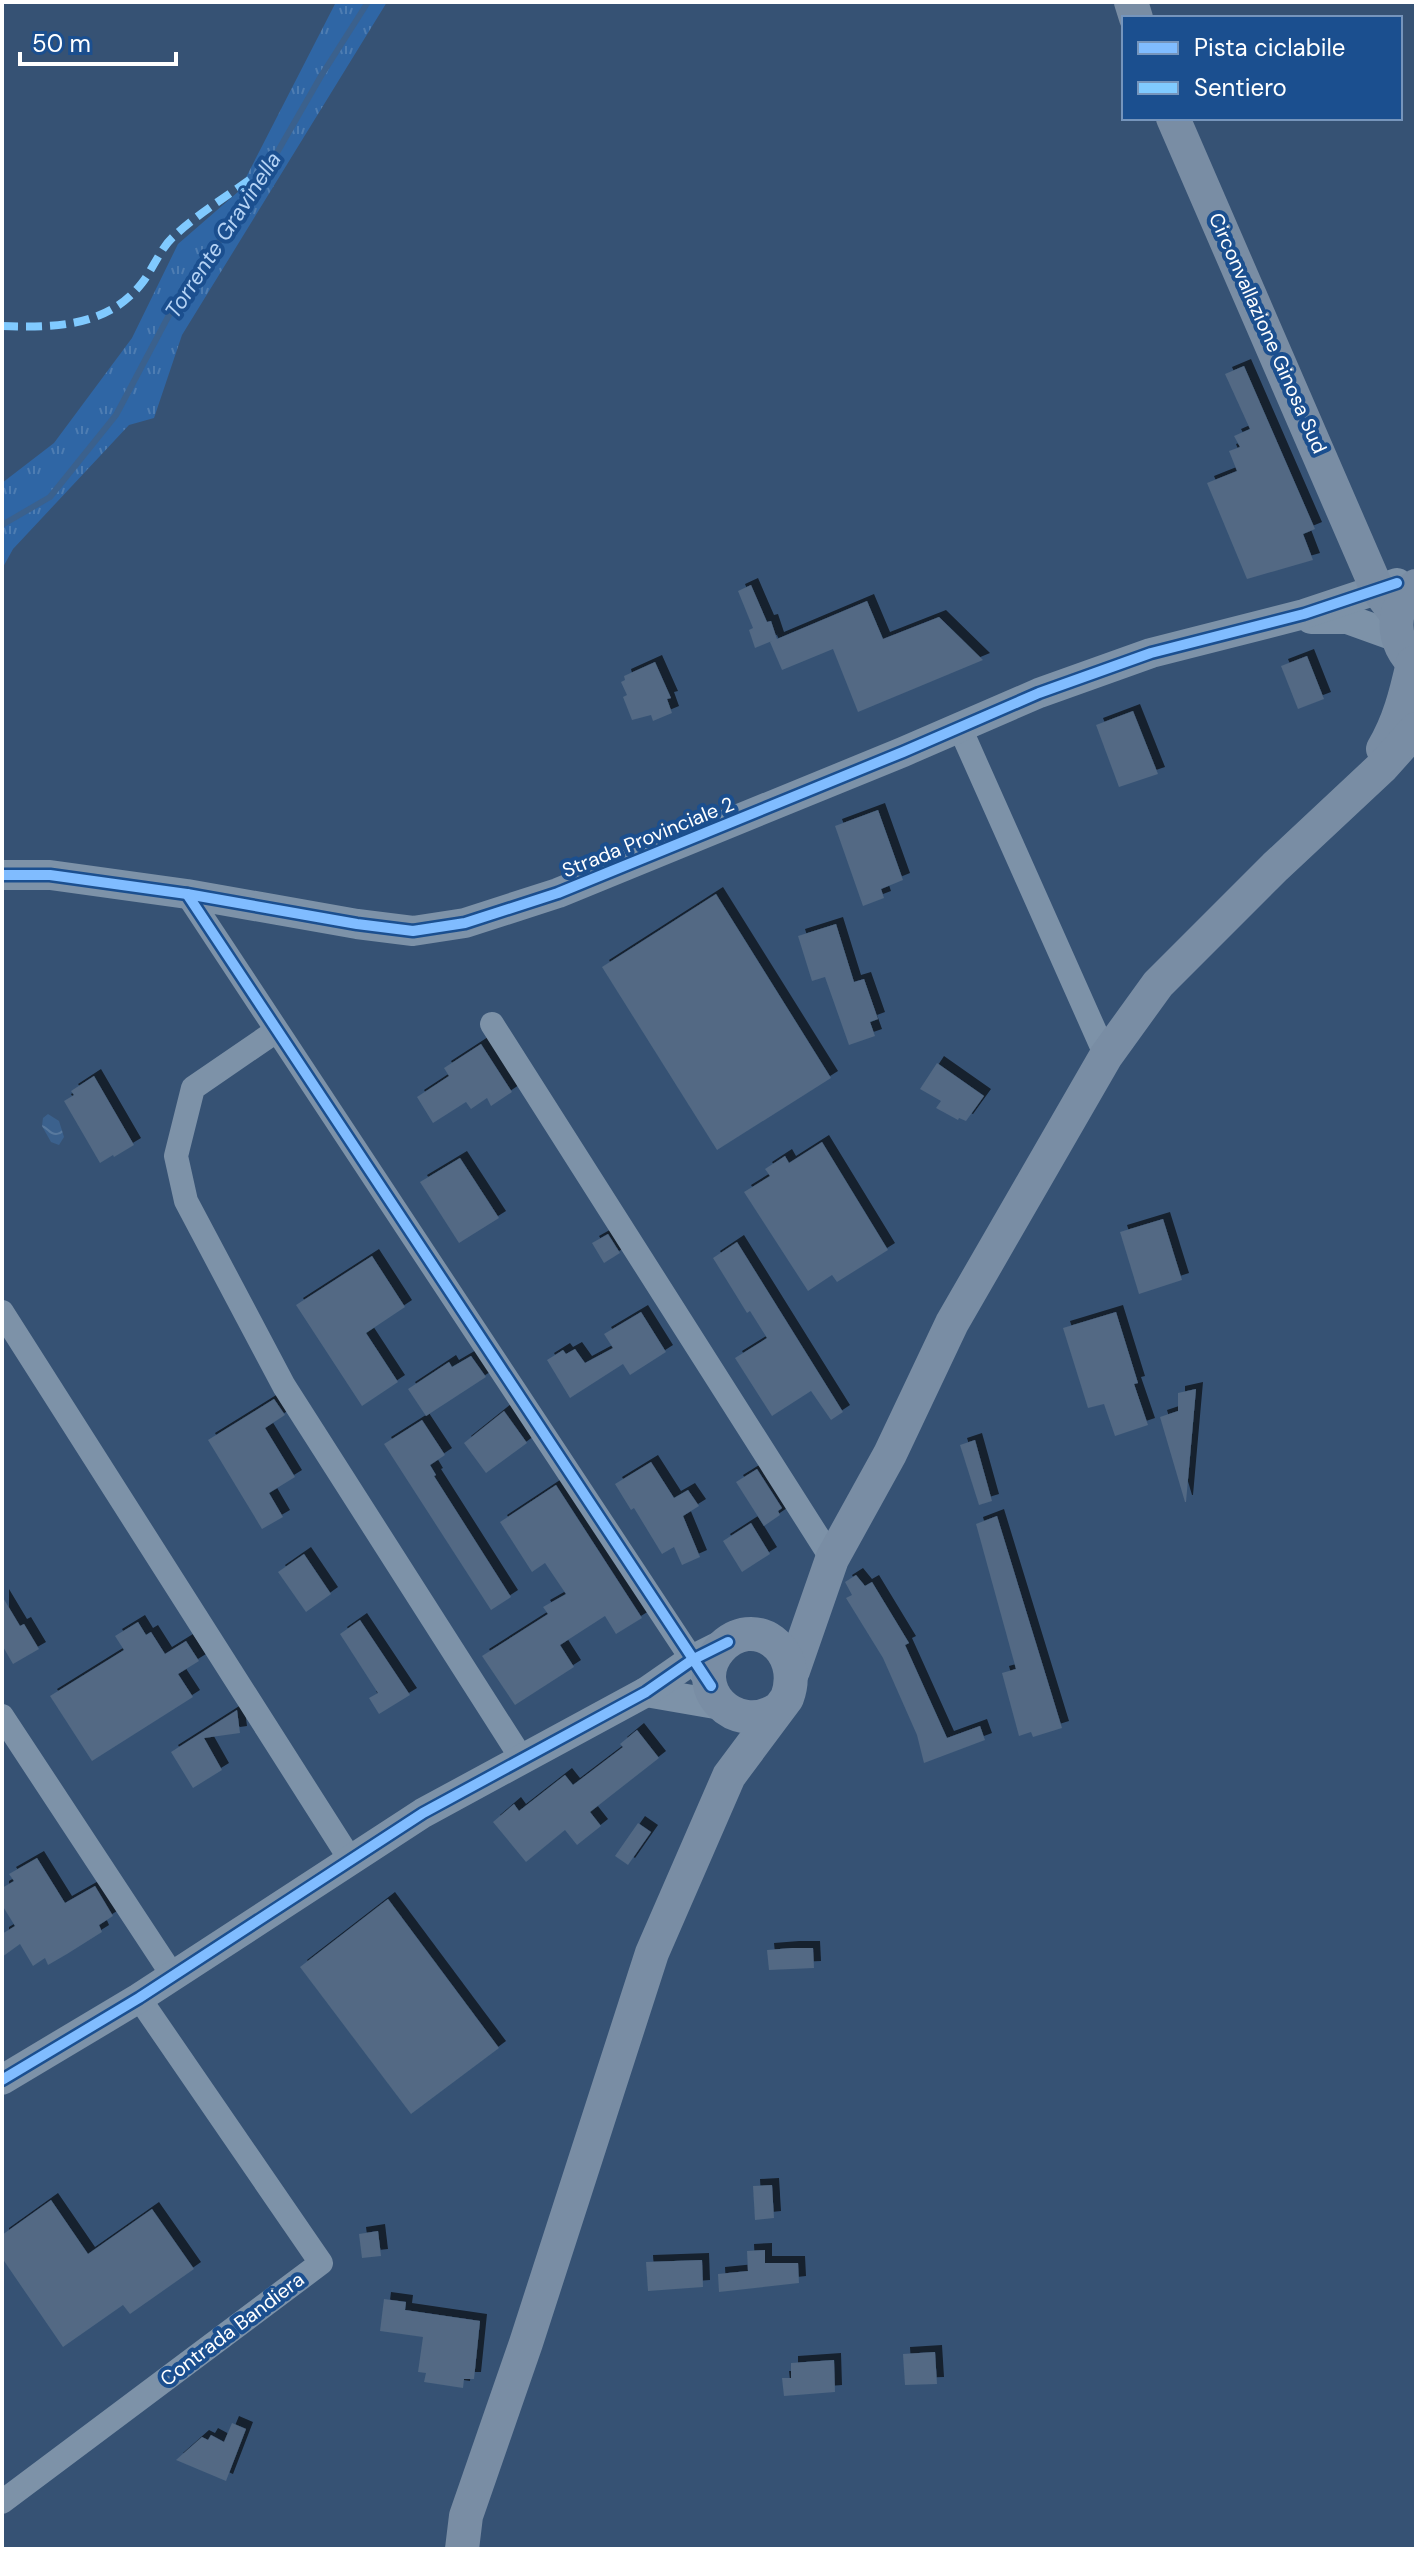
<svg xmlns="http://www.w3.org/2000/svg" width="1418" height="2551" font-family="'DM Sans',sans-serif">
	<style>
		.grass { fill: url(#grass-tufts) }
		.water { fill: url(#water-waves) }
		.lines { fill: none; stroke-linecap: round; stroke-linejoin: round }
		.stream { stroke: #3b618d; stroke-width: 6 }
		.building { fill: #526984; filter: url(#shadow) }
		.minor { stroke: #7d92a8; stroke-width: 24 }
		.tertiary { stroke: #7d92a8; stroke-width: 30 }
		.secondary { stroke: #798da4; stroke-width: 34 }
		.quiet { stroke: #80caff; stroke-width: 8; stroke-dasharray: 16 8; stroke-linecap: butt }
		.cycleway-casing { stroke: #1b4f8f; stroke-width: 15 }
		.cycleway { stroke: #80bcff; stroke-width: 10 }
		.labels { text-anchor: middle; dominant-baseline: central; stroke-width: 8; stroke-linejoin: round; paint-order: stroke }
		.street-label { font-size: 20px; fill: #fff; stroke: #1b4f8f }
		.water-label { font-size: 22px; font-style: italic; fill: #b5d3f5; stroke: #1b4f8f }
	</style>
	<defs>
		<pattern id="grass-tufts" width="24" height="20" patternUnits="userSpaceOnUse" patternTransform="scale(2)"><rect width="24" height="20" fill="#2f66a5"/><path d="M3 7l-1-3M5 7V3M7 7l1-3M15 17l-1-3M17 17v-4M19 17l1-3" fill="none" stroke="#4e7db2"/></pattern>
		<pattern id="water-waves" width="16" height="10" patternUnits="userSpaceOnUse" patternTransform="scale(2)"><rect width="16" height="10" fill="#3b618d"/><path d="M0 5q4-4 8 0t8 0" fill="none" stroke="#58799e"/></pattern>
		<filter id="shadow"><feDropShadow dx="7" dy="-7" stdDeviation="0" flood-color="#0009"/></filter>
	</defs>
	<rect width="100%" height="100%" fill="#365274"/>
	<path class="grass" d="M336,2H387L182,335L154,418L129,425L13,549L2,569V483L54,443L132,338L178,244L239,191Z"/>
	<path class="water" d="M48,1114L59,1121L64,1137L59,1145L51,1142L42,1126L43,1118Z"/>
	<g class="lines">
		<path class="stream" d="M2,525L50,497L116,415L185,285L247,205L321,76L368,2"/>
	</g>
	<g class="building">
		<path d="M1244,366L1315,529L1303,534L1313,560L1247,579L1207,483L1237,471L1229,451L1240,447L1234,436L1250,429L1225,374Z"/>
		<path d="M751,585L767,622L771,621L777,639L867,601L883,639L939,617L983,660L858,712L833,649L782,670L770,642L772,641L755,648L749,630L753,628L738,591Z"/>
		<path d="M1307,656L1324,699L1298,709L1281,666Z"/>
		<path d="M655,662L671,698L667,699L672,713L653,721L651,715L632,720L623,697L627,695L621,682L625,680L624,676Z"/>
		<path d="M1133,711L1158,774L1119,787L1096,725Z"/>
		<path d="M878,810L903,880L881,889L884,898L863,906L835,826Z"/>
		<path d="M716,894L831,1078L717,1150L602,967Z"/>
		<path d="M836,924L854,982L864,979L878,1019L870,1022L875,1036L849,1045L825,977L812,981L798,936Z"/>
		<path d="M481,1044L512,1092L491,1106L487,1098L471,1109L466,1102L433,1123L417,1097L449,1076L444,1068Z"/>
		<path d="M937,1063L984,1096L966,1121L959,1118L958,1120L936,1108L941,1101L920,1089Z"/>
		<path d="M94,1076L134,1145L114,1157L113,1155L100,1163L64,1101L74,1095L71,1091Z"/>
		<path d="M822,1142L888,1250L837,1282L832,1275L808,1291L744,1192L770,1176L765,1169L785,1156L789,1163Z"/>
		<path d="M460,1158L499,1218L459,1243L420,1182Z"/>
		<path d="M1163,1219L1182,1280L1139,1294L1120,1232Z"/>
		<path d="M608,1234L620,1253L604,1263L592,1243Z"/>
		<path d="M737,1242L843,1412L831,1420L811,1391L772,1416L735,1358L767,1338L750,1311L747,1313L713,1258Z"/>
		<path d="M372,1256L405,1307L366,1333L398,1382L362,1406L296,1305Z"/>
		<path d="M641,1312L666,1352L630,1375L623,1364L570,1398L547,1360L563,1350L566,1354L575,1349L585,1363L613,1348L604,1334Z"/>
		<path d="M1116,1312L1138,1383L1134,1384L1148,1425L1115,1436L1104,1404L1088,1408L1063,1328Z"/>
		<path d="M471,1356L486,1377L426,1416L408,1389L449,1362L452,1367Z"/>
		<path d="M1196,1389L1186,1502H1185L1160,1417L1178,1411V1393Z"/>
		<path d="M274,1399L285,1415L265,1428L295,1477L269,1493L283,1517L262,1529L208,1440Z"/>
		<path d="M504,1411L527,1443L486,1473L464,1443Z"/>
		<path d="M422,1420L445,1455L430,1465L436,1475L434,1476L511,1597L491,1610L384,1444Z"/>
		<path d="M975,1440L992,1501L979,1505L960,1445Z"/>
		<path d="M651,1462L674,1498L688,1490L699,1506L683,1516L700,1557L682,1565L674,1547L662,1554L634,1508L631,1510L615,1484Z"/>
		<path d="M757,1469L782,1508L778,1511L780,1515L764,1526L736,1482Z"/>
		<path d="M556,1485L642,1618L616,1634L605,1616L560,1645L574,1667L515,1705L482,1656L548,1614L543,1607L566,1594L545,1563L532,1572L500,1522Z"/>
		<path d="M997,1516L1062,1728L1033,1737L1031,1732L1019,1736L1002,1673L1016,1669L976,1524Z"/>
		<path d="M751,1523L770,1554L742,1572L723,1541Z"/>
		<path d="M304,1554L331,1594L306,1612L278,1572Z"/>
		<path d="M856,1575L865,1586L872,1582L909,1643L905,1645L947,1738L980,1726L985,1740L924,1763L917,1735L883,1658L846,1598L852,1595L845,1582Z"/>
		<path d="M2,1596L20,1626L24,1624L39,1649L13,1664L2,1645Z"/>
		<path d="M360,1620L410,1695L379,1714L369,1698L378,1693L340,1634Z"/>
		<path d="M138,1622L146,1635L151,1632L165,1654L186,1641L199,1661L178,1674L193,1697L92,1761L50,1696L124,1650L115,1636Z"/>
		<path d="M237,1710L240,1733L204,1738L222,1770L193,1788L171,1752Z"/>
		<path d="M637,1730L659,1758L590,1812L601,1826L577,1845L565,1830L526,1862L493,1822L514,1804L519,1811L565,1775L573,1785L623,1747L620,1744Z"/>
		<path d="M638,1823L651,1832L628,1865L615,1856Z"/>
		<path d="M37,1858L65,1903L95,1886L113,1916L99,1925L102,1932L67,1954L48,1965L45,1958L33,1966L20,1944L2,1957V1934L15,1926L2,1905V1888L14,1881L9,1874Z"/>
		<path d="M388,1899L499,2048L411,2114L300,1967Z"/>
		<path d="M792,1948H813L814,1968L769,1970L767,1950Z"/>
		<path d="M772,2185L774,2218L755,2220L753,2186Z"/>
		<path d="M51,2200L88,2254L152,2209L194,2269L130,2314L123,2305L63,2347L2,2258V2235Z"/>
		<path d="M378,2231L381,2256L362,2258L359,2234Z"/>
		<path d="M765,2250V2263H798L799,2283L719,2292L718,2274L748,2271L747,2251Z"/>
		<path d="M702,2260L703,2287L648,2291L646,2262Z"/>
		<path d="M384,2299L406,2302L405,2310L480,2321L474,2379H464L463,2388L424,2382L426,2373L418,2372L423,2337L380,2331Z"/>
		<path d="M935,2352L937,2384L905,2385L903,2354Z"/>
		<path d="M834,2360L835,2392L784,2396L782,2378H791V2363Z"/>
		<path d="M232,2423L246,2429L226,2481L176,2460L202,2437L208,2440L211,2435L224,2442Z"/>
	</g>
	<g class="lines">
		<g class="minor">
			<path d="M960,728L1106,1056"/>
			<path d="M187,894L701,1673"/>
			<path d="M492,1024L832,1559"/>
			<path d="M276,1031L193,1088L176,1156L186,1201L284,1386L522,1759"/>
			<path d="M2,1312L350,1859"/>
			<path d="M2,1716L173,1976"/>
			<path d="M2,2502L321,2263L139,1998"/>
		</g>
		<g class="tertiary">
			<path d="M1311,619H1347L1397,637"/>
			<path d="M2,875H50L187,894L357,924L413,931L465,923L558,893L903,752L1039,693L1151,653L1304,614L1397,583"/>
			<path d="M646,1692L721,1705"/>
			<path d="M2,2080L139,1998L423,1813L646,1692L692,1660L728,1642"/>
		</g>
		<g class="secondary">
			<path d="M1131,2L1136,18"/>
			<path d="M1173,118L1377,589L1397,615"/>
			<path d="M1416,586C1389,607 1391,644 1416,665"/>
			<path d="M1383,749C1399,722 1406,694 1413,663"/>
			<path d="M793,1671L832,1559L890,1454L952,1323L1106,1056L1158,984L1275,867L1383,766L1416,729"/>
			<path d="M462,2549L466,2516L526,2343L652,1953L729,1776L787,1698C805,1649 753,1612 720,1649C687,1687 735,1737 778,1709"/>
		</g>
		<path class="quiet" d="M2,326C54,328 108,327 142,283C153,269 160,249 173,237C196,215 226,197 252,178"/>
		<defs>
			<g id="cycleway">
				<path d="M2,875H50L187,894L357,924L413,931L465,923L558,893L903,752L1039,693L1151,653L1304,614L1397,583"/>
				<path d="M187,894L711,1686"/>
				<path d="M2,2080L139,1998L423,1813L646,1692L692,1660L728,1642"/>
			</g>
		</defs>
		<use href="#cycleway" class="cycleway-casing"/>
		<use href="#cycleway" class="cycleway"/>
	</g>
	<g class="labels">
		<g class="street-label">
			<text transform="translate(1268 333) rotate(66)">Circonvallazione Ginosa Sud</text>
			<text transform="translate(648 837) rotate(-22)">Strada Provinciale 2</text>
			<text transform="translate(232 2329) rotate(-37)">Contrada Bandiera</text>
		</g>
		<g class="water-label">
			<text transform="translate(223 235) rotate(-57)">Torrente Gravinella</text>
		</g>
	</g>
	<rect width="1418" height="2551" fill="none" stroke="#ffffff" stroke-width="8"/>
	<rect x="1122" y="16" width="280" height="104" fill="#1b4f8f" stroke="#7695bc" stroke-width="2"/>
	<rect x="1138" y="42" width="40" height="12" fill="#80bcff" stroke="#7695bc" stroke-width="2"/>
	<text x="1194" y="56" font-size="24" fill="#ffffff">Pista ciclabile</text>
	<rect x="1138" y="82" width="40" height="12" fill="#80caff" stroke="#7695bc" stroke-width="2"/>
	<text x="1194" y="96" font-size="24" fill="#ffffff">Sentiero</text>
	<path d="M20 52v12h156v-12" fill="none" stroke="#ffffff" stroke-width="4"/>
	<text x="32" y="52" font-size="24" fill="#ffffff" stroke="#1b4f8f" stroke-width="6" paint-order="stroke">50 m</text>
</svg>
